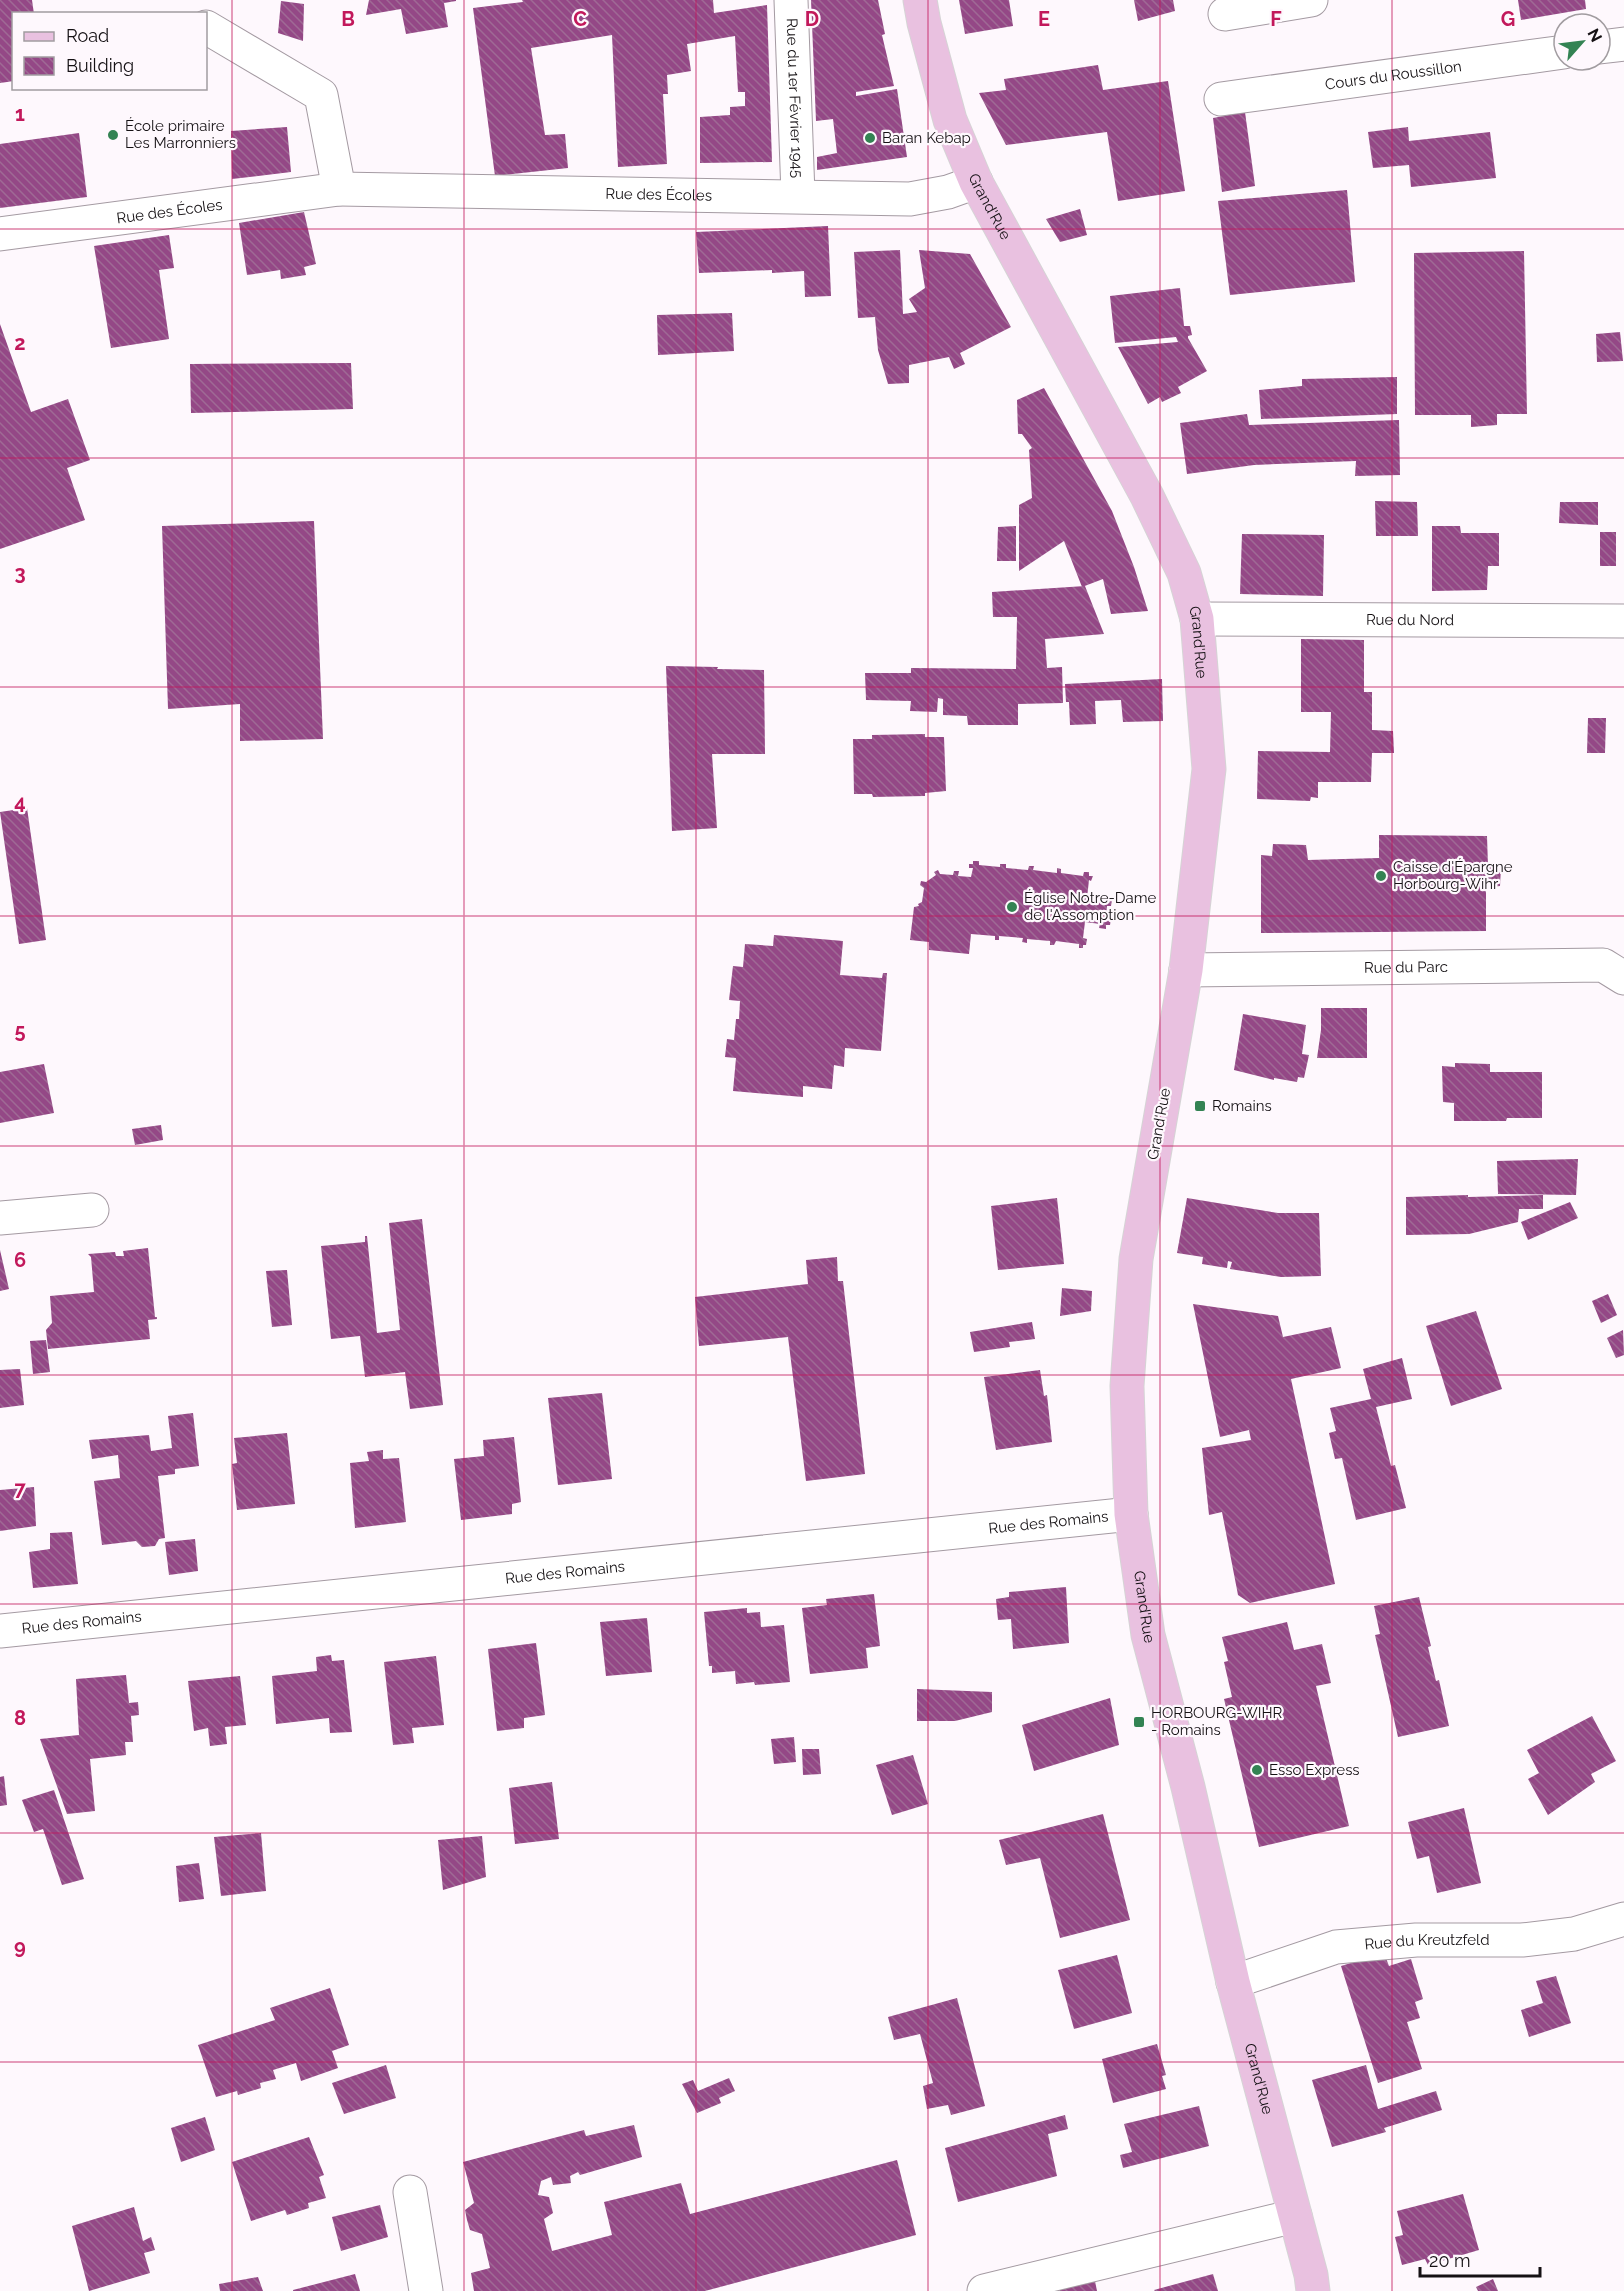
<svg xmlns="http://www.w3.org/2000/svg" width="1624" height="2291" font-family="Raleway,sans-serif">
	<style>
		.building { fill: url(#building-back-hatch) }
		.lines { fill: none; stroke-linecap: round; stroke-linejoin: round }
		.minor-casing { stroke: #a49aa2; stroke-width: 35 }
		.major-casing { stroke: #d5d4d5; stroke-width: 35 }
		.minor { stroke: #fff; stroke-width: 33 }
		.major { stroke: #e9c1e0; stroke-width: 33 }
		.grid { fill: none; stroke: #c2185b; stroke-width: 1.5; stroke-opacity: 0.55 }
		.poi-dot { fill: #338353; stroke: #fef8fd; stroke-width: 2 }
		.labels { text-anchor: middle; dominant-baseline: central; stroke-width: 4.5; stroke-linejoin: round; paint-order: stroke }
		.street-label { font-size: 15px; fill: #151114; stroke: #fef8fd }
		.poi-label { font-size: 15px; fill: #151114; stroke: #fef8fd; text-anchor: start }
		.grid-label { font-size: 20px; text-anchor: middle; font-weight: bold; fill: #c2185b; stroke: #fef8fd; stroke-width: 4.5; stroke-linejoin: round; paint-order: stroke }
	</style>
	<defs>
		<pattern id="building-back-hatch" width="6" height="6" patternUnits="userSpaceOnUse" patternTransform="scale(1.5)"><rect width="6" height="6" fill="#944886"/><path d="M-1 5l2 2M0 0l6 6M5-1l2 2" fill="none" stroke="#9f6a95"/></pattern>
	</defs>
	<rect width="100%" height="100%" fill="#fef8fd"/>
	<g class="building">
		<path d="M0,0H32L34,14H14V81L0,83Z"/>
		<path d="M369,0H456V1L444,3L448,27L406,34L401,9L366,15Z"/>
		<path d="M522,0H713L714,13L767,5L772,162L700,163V117L730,115V107L745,106V92H738L735,36L687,44L691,71L667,75L668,94H663L667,164L618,167L612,35L531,48L545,135L565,134L568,168L495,176L473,8L523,2Z"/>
		<path d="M811,0H878L885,34L882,35L894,86L856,92V96L897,89L907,157L817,170V157L837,153L833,119L816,121Z"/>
		<path d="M959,0H1009L1013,26L965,34Z"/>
		<path d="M1134,0H1173L1175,11L1138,21Z"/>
		<path d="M1518,0H1585L1586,9L1521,20Z"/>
		<path d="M281,1L304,4L303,41L278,33Z"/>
		<path d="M1098,65L1103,90L1168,81L1185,191L1118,201L1107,132L1006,145L979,93L1006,90L1004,79Z"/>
		<path d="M1245,112L1255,186L1222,192L1213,118Z"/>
		<path d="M287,127L291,172L232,179L231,131Z"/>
		<path d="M1408,127L1409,141L1490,132L1496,178L1411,187L1409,165L1373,168L1368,132Z"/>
		<path d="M79,133L87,197L0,208V144Z"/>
		<path d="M1347,190L1355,282L1230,295L1218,201Z"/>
		<path d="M1080,209L1087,235L1060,242L1046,219Z"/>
		<path d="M304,212L316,264L304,267L306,275L281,279L280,270L247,275L239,223Z"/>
		<path d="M828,226L831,296L805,297L804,271L772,273V270L699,273L696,232Z"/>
		<path d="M169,235L174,268L159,270L169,339L111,348L94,246Z"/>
		<path d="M900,250L903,314L917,312L909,299L925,288L919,250L970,254L1011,327L960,353L965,364L954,369L949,357L909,365V383L888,384L878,350L875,317L858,318L854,252Z"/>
		<path d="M1524,251L1527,414H1497V425L1471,427V415H1415L1414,253Z"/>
		<path d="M1180,288L1184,326H1190L1192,335L1188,336V338L1207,371L1178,387L1181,393L1162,402L1160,397L1148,404L1118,347L1178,342L1176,337L1115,343L1110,296Z"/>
		<path d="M732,313L734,351L658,355L657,315Z"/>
		<path d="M0,324L31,412L68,399L90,460L67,468L85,520L0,549Z"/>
		<path d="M1620,332L1623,361L1597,362L1596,334Z"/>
		<path d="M351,363L353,409L191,413L190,364Z"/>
		<path d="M1397,377V414L1261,419L1259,390L1302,386V379Z"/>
		<path d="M1044,388L1112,511L1134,567L1148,611L1111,614L1103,579L1082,587L1064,541L1019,571V505L1032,498L1029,450L1032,448L1022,434H1018L1017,400Z"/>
		<path d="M1247,414L1249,425L1399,420L1400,475L1355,476L1356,461L1254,465L1187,474L1180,423Z"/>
		<path d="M1375,501L1417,502L1418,536H1376Z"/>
		<path d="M1560,502H1598V525L1559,523Z"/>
		<path d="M314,521L323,739L240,741V704L168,709L162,526Z"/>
		<path d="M1016,526V561H997L998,527Z"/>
		<path d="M1432,526H1460L1461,533H1499V566H1488L1487,590L1432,591Z"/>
		<rect x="1600" y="532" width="16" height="34"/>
		<path d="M1242,534L1324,535L1323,596L1240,594Z"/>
		<path d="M1085,586L1104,634L1045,639L1047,668L1062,667L1063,703L1018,704V725H968L967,716L943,715V699L938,698L937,712L910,711L911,701L866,700L865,673H911V668L1016,669L1017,617H993L992,592Z"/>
		<path d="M1301,639L1364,640V692H1372V730L1393,731L1394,753H1372L1371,782H1318V798L1311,797L1310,801L1257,799L1258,751L1330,752L1331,712H1301Z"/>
		<path d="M666,666L718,667L717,669L764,670L765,754H712L717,828L672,831Z"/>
		<path d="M1162,679L1163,721L1123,722L1121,700L1095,701L1096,724L1070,725L1069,702H1066L1065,684Z"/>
		<path d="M1588,718H1606L1605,753H1587Z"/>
		<path d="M925,734V737H944L946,791L925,793V796L873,797L872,794H854L853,739H872V735Z"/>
		<path d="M27,808L46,940L19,944L0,812Z"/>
		<path d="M1379,835L1487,836L1488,866L1501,867L1500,886L1486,888V931L1261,933V855L1272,856L1273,844L1306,845L1308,860L1379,858Z"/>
		<path d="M973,861H979V865L1000,867V864H1006V868L1028,870L1029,866H1034L1033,870L1057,873V868L1061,869V873L1083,876L1084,872H1089V876H1093L1091,881L1089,880L1087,898L1102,900V895H1107V900H1112L1111,906H1107L1106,919H1111L1110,925H1106V929L1099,928L1100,924L1085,922L1083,938L1087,939L1086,945H1083V948H1079V944L1056,941L1054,945H1050V941L1027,939V943L1022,942L1023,938L999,936V940H995V936L971,934L969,954L929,950V942L910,940L914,907L919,906L918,904L922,902L924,888L920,885L921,881L926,882L936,875L934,872L938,870L940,874L953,875L954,871H959L958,876L971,877L973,868H969V864H973Z"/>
		<path d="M774,935L843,941L840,975L882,978L883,973H887L881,1051L845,1048L844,1067L834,1065L832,1089L803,1086V1097L733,1091L736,1058L725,1057L727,1039L734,1040L736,1019H739L740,1001L729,1000L733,966L743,967L745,944L773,946Z"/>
		<path d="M1321,1008H1367V1058H1317L1321,1030Z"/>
		<path d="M1243,1014L1306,1025L1302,1054L1309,1055L1304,1078L1298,1077L1297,1082L1274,1078V1080L1234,1070Z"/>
		<path d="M1455,1063L1490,1064V1072H1542V1118H1507L1506,1121H1454V1103L1443,1102L1442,1066L1455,1067Z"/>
		<path d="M44,1064L54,1113L0,1123V1072Z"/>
		<path d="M161,1125L163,1140L135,1145L132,1129Z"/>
		<path d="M1578,1159L1576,1195L1498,1194L1497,1161Z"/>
		<path d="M1468,1195V1197L1543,1195V1209H1519L1518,1222L1469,1234L1406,1235V1197Z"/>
		<path d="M1057,1198L1064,1264L998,1270L991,1206Z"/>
		<path d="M1187,1198L1278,1213H1319L1321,1276L1281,1277L1230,1269L1232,1262L1228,1261L1227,1268L1202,1264L1203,1257L1177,1253Z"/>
		<path d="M1570,1202L1578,1218L1528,1240L1521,1222Z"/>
		<path d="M422,1219L443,1405L410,1409L405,1372L365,1377L360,1336L331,1339L321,1246L365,1242V1236H367L377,1333L400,1330L389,1223Z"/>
		<path d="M148,1248L155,1317H157V1319L148,1320L150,1339L48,1349L46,1330L52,1323L50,1296L94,1292L91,1257L88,1254L115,1252L116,1256H124L123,1251Z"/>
		<path d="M0,1250L9,1289L0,1291Z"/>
		<path d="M837,1257L838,1281H843L865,1474L806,1481L788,1337L699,1346L695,1297L808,1284L806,1260Z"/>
		<path d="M287,1270L292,1325L272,1327L266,1271Z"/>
		<path d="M1062,1288L1092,1291L1091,1311L1060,1316Z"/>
		<path d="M1608,1294L1617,1315L1601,1323L1592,1301Z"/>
		<path d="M1193,1304L1278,1316L1283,1337L1331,1327L1341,1368L1291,1379L1335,1584L1250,1603L1238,1595L1222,1512L1209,1515L1202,1448L1251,1440L1249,1430L1220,1437Z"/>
		<path d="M1476,1311L1502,1389L1451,1406L1426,1326Z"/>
		<path d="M1032,1322L1035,1339L1009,1342L1010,1347L974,1352L970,1332Z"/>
		<path d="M1623,1330L1624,1355L1616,1358L1607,1338Z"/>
		<path d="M46,1340L50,1372L33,1374L30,1341Z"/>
		<path d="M1402,1358L1412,1399L1376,1407L1391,1466L1395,1465L1406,1508L1356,1520L1342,1458L1335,1459L1329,1433L1336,1431L1330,1408L1371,1399L1363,1369Z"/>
		<path d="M20,1369L24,1405L0,1408V1370Z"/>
		<path d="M1040,1370L1044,1396L1047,1395L1052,1442L996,1450L984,1377Z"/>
		<path d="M602,1393L612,1479L558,1485L548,1398Z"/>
		<path d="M193,1413L199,1466L175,1469V1474L158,1476L165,1538L159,1539L155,1546L142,1547L136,1541L102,1545L94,1481L120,1478L118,1455L92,1459L89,1440L149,1435L151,1451L172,1448L168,1416Z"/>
		<path d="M287,1433L295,1504L237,1510L232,1464L237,1463L234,1438Z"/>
		<path d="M514,1437L521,1502L512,1504V1514L461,1520L454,1459L484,1456L483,1440Z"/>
		<path d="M383,1450V1459L399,1458L406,1522L355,1528L350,1463L369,1461L367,1452Z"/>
		<path d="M34,1487L36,1526L0,1531V1490Z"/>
		<path d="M72,1532L78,1584L33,1588L29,1552L50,1549V1533Z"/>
		<path d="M195,1539L198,1571L169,1575L165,1542Z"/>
		<path d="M1066,1587L1069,1643L1013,1649L1011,1619L998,1620L996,1599L1009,1597V1592Z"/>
		<path d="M874,1594L880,1646L866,1648L868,1668L810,1674L802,1608L827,1605L826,1599Z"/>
		<path d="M1419,1597L1431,1646L1428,1647L1436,1681L1439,1680L1449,1726L1398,1737L1375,1635L1380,1634L1374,1606Z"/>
		<path d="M747,1608V1613L760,1612L761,1627L784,1625L790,1682L755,1685L754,1682L736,1684L735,1671L712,1673V1666H709L704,1612Z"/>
		<path d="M647,1618L652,1672L606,1676L600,1622Z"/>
		<path d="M1287,1622L1294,1650L1322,1644L1331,1683L1316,1686L1349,1826L1259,1847L1224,1699L1232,1697L1224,1662L1228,1661L1222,1637Z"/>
		<path d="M536,1643L545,1715L524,1718V1728L497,1731L488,1649Z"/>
		<path d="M331,1655L332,1661L344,1660L352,1732L330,1733L329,1718L276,1724L272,1676L317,1671L316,1657Z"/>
		<path d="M436,1656L444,1725L412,1728L414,1743L393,1745L384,1662Z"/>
		<path d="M126,1675L129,1703L138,1702L139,1715L131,1716L133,1742H125L126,1755L90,1759L95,1811L67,1814L40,1739L79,1735L76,1679Z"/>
		<path d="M240,1676L246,1725L225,1727L227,1744L210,1746L208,1728L194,1731L188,1681Z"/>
		<path d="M917,1689L992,1692V1712L955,1721H917Z"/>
		<path d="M1110,1698L1119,1745L1034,1771L1022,1725Z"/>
		<path d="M1592,1716L1616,1761L1591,1774L1595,1782L1548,1815L1528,1779L1539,1773L1527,1750Z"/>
		<path d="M794,1737L796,1762L774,1764L771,1739Z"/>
		<path d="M802,1749H819L821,1774L803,1775Z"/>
		<path d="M913,1755L928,1804L892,1815L876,1765Z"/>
		<path d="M4,1776L7,1805L0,1806V1777Z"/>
		<path d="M552,1782L559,1839L515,1844L509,1788Z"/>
		<path d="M54,1790L84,1879L62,1885L43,1829L34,1832L22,1800Z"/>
		<path d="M1464,1808L1481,1883L1437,1893L1429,1856L1417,1859L1408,1822Z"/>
		<path d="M1103,1814L1130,1920L1060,1938L1040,1858L1006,1865L999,1840Z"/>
		<path d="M261,1833L266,1891L221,1896L214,1837Z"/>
		<path d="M482,1836L486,1877L443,1890L438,1840Z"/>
		<path d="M199,1863L204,1899L179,1902L176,1866Z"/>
		<path d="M1384,1953L1389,1966L1411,1959L1423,1999L1415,2002L1420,2018L1407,2022L1422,2069L1378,2083L1341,1966Z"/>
		<path d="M1117,1955L1132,2013L1074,2029L1058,1970Z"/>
		<path d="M1556,1976L1571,2023L1529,2037L1521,2010L1543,2003L1536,1981Z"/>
		<path d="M330,1988L349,2045L332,2051L338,2068L301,2081L296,2063L273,2070L276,2079L260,2083L261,2088L238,2095L237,2091L216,2097L198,2045L275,2020L270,2008Z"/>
		<path d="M957,1998L985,2106L951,2115L948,2105L927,2109L923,2086L933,2083L920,2034L894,2040L888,2017Z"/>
		<path d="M1157,2044L1166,2075L1162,2076L1166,2089L1113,2103L1102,2059Z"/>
		<path d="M386,2065L396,2098L344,2114L332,2083Z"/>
		<path d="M1366,2065L1378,2109L1436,2091L1442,2110L1384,2128L1386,2132L1332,2147L1312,2080Z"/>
		<path d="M729,2078L735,2091L719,2098L721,2103L697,2113L682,2084L693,2080L698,2091Z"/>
		<path d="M1199,2106L1209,2146L1123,2168L1120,2155L1132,2152L1124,2124Z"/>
		<path d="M1065,2115L1068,2129L1048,2134L1057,2176L958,2202L945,2148Z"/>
		<path d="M205,2117L215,2150L181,2162L171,2128Z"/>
		<path d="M634,2125L642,2157L580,2175L578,2172L570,2176L571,2183L553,2185L551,2177L541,2181L538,2195L549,2197L553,2213L544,2219L552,2251L612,2235L604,2202L681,2183L690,2214L897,2160L916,2235L705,2291H474L471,2273L490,2268L482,2234L470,2230L467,2220L465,2210L474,2203L463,2162L584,2130L586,2136Z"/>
		<path d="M309,2137L324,2175L319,2177L326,2198L308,2203L309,2208L287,2215L285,2210L251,2221L232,2162Z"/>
		<path d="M1463,2194L1479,2250L1428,2265L1425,2259L1402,2265L1395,2237L1403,2235L1397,2211Z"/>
		<path d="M380,2205L388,2237L341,2251L332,2217Z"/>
		<path d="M134,2207L143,2241L151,2237L155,2250L144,2253L150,2273L89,2291L72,2226Z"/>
		<path d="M355,2274L360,2291H293V2290Z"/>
		<path d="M1213,2274L1218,2291H1155L1154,2290Z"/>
		<path d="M258,2277L263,2291H220L219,2284Z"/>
		<path d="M1493,2279L1498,2291H1478L1476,2287Z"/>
		<path d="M1095,2281L1097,2291H1060L1059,2290Z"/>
	</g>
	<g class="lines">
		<defs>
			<g id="minor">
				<path id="s1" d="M791,0L798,195"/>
				<path d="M1225,14L1311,0"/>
				<path id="s2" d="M206,27L321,95L339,189L910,199L948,192L976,182"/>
				<path d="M1600,47L1624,44"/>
				<path id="s3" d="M1221,99L1564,52"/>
				<path id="s4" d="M0,234L339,189"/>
				<path id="s5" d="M1197,619L1624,621"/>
				<path id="s6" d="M1186,970L1603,965L1624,978"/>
				<path d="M0,1218L92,1210"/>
				<path id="s7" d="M0,1631L1131,1514"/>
				<path id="s8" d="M1233,1982L1336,1947L1416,1940H1522L1574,1934L1624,1919"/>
				<path d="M410,2192L426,2291"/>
				<path d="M984,2291L1295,2216"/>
			</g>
			<g id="major">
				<path id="s9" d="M920,0L924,23L950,120L976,182L1147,496L1184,573L1197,619L1209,769L1186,970L1136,1259L1127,1386L1131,1514L1148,1635L1188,1787L1233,1982L1311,2275L1313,2291"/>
			</g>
		</defs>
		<use href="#minor" class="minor-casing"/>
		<use href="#major" class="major-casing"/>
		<use href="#minor" class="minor"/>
		<use href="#major" class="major"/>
	</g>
	<path class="grid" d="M232,0V2291M464,0V2291M696,0V2291M928,0V2291M1160,0V2291M1392,0V2291M0,229H1624M0,458H1624M0,687H1624M0,916H1624M0,1146H1624M0,1375H1624M0,1604H1624M0,1833H1624M0,2062H1624"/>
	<g class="poi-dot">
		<circle cx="113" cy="135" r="6"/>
		<circle cx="870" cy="138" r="6"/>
		<circle cx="1381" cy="876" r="6"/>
		<circle cx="1012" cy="907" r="6"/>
		<rect x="1194" y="1100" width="12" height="12" rx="3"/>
		<rect x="1133" y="1716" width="12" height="12" rx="3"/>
		<circle cx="1257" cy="1770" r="6"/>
	</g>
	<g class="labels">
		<g class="street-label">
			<text stroke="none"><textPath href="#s3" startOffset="174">Cours du Roussillon</textPath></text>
			<text stroke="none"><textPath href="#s1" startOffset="98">Rue du 1er Février 1945</textPath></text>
			<text stroke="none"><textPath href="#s2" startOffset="549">Rue des Écoles</textPath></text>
			<text stroke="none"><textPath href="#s9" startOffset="219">Grand'Rue</textPath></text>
			<text stroke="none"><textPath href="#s4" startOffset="171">Rue des Écoles</textPath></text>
			<text stroke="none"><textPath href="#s5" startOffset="213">Rue du Nord</textPath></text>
			<text stroke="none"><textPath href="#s9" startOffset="705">Grand'Rue</textPath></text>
			<text stroke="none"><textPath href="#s6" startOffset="220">Rue du Parc</textPath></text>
			<text transform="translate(1159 1124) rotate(-80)">Grand'Rue</text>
			<text stroke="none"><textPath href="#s7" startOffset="1054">Rue des Romains</textPath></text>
			<text stroke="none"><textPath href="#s7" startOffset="568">Rue des Romains</textPath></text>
			<text stroke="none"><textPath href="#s9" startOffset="1677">Grand'Rue</textPath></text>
			<text stroke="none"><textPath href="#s7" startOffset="82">Rue des Romains</textPath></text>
			<text stroke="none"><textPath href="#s8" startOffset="200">Rue du Kreutzfeld</textPath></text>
			<text stroke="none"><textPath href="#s9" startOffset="2163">Grand'Rue</textPath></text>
		</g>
		<g class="poi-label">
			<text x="125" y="126">École primaire<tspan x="125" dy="17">Les Marronniers</tspan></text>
			<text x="882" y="138">Baran Kebap</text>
			<text x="1393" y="867">Caisse d'Épargne<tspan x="1393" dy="17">Horbourg-Wihr</tspan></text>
			<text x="1024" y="898">Église Notre-Dame<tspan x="1024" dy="17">de l'Assomption</tspan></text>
			<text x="1212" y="1106">Romains</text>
			<text x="1151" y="1713">HORBOURG-WIHR<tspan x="1151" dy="17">- Romains</tspan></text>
			<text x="1269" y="1770">Esso Express</text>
		</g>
	</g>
	<g class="grid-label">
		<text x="348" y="26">B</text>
		<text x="580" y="26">C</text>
		<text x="812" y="26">D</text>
		<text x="1044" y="26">E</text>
		<text x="1276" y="26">F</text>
		<text x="1508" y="26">G</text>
		<text x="20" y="121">1</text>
		<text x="20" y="350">2</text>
		<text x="20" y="580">3</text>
		<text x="20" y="809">4</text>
		<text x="20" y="1038">5</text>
		<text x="20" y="1267">6</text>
		<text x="20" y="1496">7</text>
		<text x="20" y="1725">8</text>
		<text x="20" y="1954">9</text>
	</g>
	<rect x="12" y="12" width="195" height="78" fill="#fef8fd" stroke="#a19ca0" stroke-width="1.5"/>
	<rect x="24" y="32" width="30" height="9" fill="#e9c1e0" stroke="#a19ca0" stroke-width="1.5"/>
	<text x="66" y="42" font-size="18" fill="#151114">Road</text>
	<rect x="24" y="57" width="30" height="18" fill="url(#building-back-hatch)" stroke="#a19ca0" stroke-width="1.5"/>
	<text x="66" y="72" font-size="18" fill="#151114">Building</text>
	<g transform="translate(1582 42) rotate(62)"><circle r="28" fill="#fef8fd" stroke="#a19ca0" stroke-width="1.5"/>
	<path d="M0-4.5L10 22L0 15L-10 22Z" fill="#338353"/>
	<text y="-9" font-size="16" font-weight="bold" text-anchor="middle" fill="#151114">N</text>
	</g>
	<path d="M1420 2267v9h120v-9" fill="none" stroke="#151114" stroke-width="3"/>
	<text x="1429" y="2267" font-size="18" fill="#151114" stroke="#fef8fd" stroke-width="4.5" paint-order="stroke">20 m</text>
</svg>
